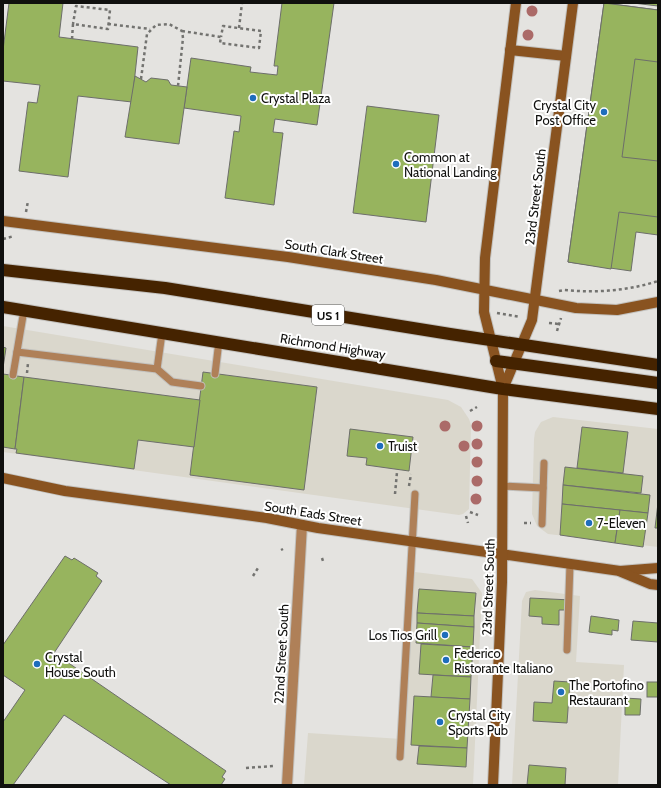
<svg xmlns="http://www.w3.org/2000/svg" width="661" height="788" font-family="Cabin,sans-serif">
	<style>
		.built { fill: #dad7cc }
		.building { fill: #97b45e; stroke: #6d6e6b }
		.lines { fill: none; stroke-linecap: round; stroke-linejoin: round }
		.lane-casing { stroke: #c2c1be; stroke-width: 9 }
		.street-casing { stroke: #c2c1be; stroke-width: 12 }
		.secondary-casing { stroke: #c2c1be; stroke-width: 12 }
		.highway-casing { stroke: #c2c1be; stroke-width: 14 }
		.path { stroke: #737370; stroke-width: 2.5; stroke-dasharray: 3 3; stroke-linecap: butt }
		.lane { stroke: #af8058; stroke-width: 7 }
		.street { stroke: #af8058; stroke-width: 10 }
		.secondary { stroke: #895320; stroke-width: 10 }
		.highway { stroke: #452300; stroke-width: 12 }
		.tree { fill: #ab6a68 }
		.poi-dot { fill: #1e6dbc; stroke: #fff; stroke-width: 1.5 }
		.labels { text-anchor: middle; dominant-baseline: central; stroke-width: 4; stroke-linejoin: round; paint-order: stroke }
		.shield { fill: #fff; stroke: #585856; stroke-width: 1 }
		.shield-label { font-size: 12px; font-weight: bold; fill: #10100e }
		.poi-label { font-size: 13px; fill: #10100e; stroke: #fff; text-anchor: start }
		.street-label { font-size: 13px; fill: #10100e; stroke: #fff }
	</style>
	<rect width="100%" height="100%" fill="#e4e3e0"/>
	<g class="built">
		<path d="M3,326L448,400L461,407L469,419L471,425L469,509L463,514L459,515L3,452Z"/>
		<path d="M553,417L658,429V547L548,534L537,526L532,514L534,439L535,432L541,422Z"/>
		<path d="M415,572L472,579L482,593L473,785H304L308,733L402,739Z"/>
		<path d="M535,590L580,596L576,662L624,665L618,785H512L522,601L526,592Z"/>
	</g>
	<g class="building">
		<path d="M9,3H63L59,37L138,47L132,102L78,96L68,177L19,171L28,102L37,103L40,85L3,81V50Z"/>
		<path d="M282,3H334L317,125L275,119L273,132L283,133L274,205L225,198L234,131L239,132L241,116L184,108L191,58L251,67L250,72L277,75L278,66H274Z"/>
		<path d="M604,3L658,10V235L636,232L631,271L568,262Z"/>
		<path d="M604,3L658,10V62L635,59L622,157L658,161V217L619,212L611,269L568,262Z"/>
		<path d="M633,3H658V6Z"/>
		<path d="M135,76L146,82L151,78L168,80L171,85L187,87L179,144L125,137Z"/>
		<path d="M367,106L439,115L426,222L353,213Z"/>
		<path d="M3,347L6,348L3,368Z"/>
		<path d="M203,372L317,387L304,490L190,475Z"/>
		<path d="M3,374L24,377L15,449L3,447Z"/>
		<path d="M24,377L200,400L194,447L138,440L134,469L16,453L17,449H15Z"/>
		<path d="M582,427L628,432L623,473L577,468Z"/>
		<path d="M350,429L413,437L409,471L366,465L367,458L347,456Z"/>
		<path d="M565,467L643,476L641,493L563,485Z"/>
		<path d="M563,485L650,495L648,513L562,504Z"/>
		<path d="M658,503V528H655Z"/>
		<path d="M562,504L620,510L615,543L560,535Z"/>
		<path d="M620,510L648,513L643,547L615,543Z"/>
		<path d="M65,556L72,560L74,558L98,573L96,576L102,581L54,653L226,771L222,777L225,779L221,785H171L64,715L13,785H3V722L25,690L3,675V645Z"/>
		<path d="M419,589L476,593L474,616L417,613Z"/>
		<path d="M530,598L571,600V610H559V625L542,624V617L529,616Z"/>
		<path d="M417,613L474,616V627L417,623Z"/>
		<path d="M591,616L619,620L618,631L612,630V635L589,632Z"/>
		<path d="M633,621L658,623V642L631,640Z"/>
		<path d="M417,623L474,627L473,647L416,643Z"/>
		<path d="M421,644L473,647L471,677L419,674Z"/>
		<path d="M433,675L471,677L470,699L431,697Z"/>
		<path d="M554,681L570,682L567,723L533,721L534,702L552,703Z"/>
		<rect x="647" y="682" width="11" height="15"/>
		<path d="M414,696L470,699L467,748L411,745Z"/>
		<path d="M625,698L641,699L640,715H625Z"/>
		<path d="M419,746L467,748L466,767L417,764Z"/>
		<path d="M529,765L566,768L565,785H527Z"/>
	</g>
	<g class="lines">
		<defs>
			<g id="lane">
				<path d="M17,352L157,369L172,382L201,386"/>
				<path d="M157,369L162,333"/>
				<path d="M215,374L219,341"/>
				<path d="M13,375L24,310"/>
				<path d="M502,486L543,488"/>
				<path d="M542,524L544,463"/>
				<path d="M567,650L570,564"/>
				<path d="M400,757L415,494"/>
			</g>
			<path id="street" d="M287,785L302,525"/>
			<g id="secondary">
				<path d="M510,50L566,56"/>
				<path d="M3,221L288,257L436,280L576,308L617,310L658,302"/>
				<path d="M503,389L532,320L573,3"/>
				<path d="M3,478L65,491L267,518L318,528L620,571L658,568"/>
				<path d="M621,572L650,584L658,585"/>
				<path d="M493,785L502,582L503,389L484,312L485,258L516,3"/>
			</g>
			<g id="highway">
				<path d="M3,270L165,288L450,334L658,365"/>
				<path d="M3,307L503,389L658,409"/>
				<path d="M496,361L658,383"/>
			</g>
		</defs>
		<use href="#lane" class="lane-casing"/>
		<use href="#street" class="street-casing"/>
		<use href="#secondary" class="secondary-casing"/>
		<use href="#highway" class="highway-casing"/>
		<g class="path">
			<path d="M108,24L150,29"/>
			<path d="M239,28L242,3"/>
			<path d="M182,31L221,37L220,43L259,48L261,31L223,26L221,37"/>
			<path d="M72,39L73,24L108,29L110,10L76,6L73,24"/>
			<path d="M141,79L147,34L156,25L169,24L182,31L183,38L178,86"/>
			<path d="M26,212L28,201"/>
			<path d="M3,239L14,236"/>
			<path d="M559,291L564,290C596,293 627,291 658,281"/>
			<path d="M497,313L520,317"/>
			<path d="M549,323L559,324"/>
			<path d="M557,331L561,318"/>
			<path d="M27,373L28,363"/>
			<path d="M470,411L477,407"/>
			<path d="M409,486L411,474"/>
			<path d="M395,494L397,472"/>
			<path d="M470,512L478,515"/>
			<path d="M466,516L468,523"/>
			<path d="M524,523H531"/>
			<path d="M281,550L283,549"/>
			<path d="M322,558L323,561"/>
			<path d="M253,576L258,568"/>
			<path d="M246,768L273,766"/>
		</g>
		<use href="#lane" class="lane"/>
		<use href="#street" class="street"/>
		<use href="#secondary" class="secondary"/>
		<use href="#highway" class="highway"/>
	</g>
	<g class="tree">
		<circle cx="532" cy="11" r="5.5"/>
		<circle cx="528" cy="35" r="5.5"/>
		<circle cx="445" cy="426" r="5.5"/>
		<circle cx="477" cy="426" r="5.5"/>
		<circle cx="477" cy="444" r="5.5"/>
		<circle cx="464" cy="446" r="5.5"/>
		<circle cx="477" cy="462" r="5.5"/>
		<circle cx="477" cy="481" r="5.5"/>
		<circle cx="476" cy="499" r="5.5"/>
	</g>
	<g class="poi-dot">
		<circle cx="253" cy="98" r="4"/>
		<circle cx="604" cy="112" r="4"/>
		<circle cx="396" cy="164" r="4"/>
		<circle cx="380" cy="446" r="4"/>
		<circle cx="589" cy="523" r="4"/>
		<circle cx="445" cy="635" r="4"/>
		<circle cx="446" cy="660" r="4"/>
		<circle cx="37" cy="664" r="4"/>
		<circle cx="561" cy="692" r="4"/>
		<circle cx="440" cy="722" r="4"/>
	</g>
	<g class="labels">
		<rect class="shield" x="312" y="305" width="32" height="20" rx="3"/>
		<g class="shield-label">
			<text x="328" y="315">US 1</text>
		</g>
		<g class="poi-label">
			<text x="261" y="98">Crystal Plaza</text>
			<text x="596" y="105" text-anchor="end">Crystal City<tspan x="596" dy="15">Post Office</tspan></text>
			<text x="404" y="157">Common at<tspan x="404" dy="15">National Landing</tspan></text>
			<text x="388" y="446">Truist</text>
			<text x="597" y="523">7-Eleven</text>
			<text x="437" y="635" text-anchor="end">Los Tios Grill</text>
			<text x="454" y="653">Federico<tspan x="454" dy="15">Ristorante Italiano</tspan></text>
			<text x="45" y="657">Crystal<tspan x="45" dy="15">House South</tspan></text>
			<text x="569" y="685">The Portofino<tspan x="569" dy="15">Restaurant</tspan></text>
			<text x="448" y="715">Crystal City<tspan x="448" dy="15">Sports Pub</tspan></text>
		</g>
		<g class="street-label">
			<text transform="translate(535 197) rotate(-83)">23rd Street South</text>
			<text transform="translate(334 251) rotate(9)">South Clark Street</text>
			<text transform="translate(333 346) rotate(9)">Richmond Highway</text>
			<text transform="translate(313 513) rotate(9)">South Eads Street</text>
			<text transform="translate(488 587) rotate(-88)">23rd Street South</text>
			<text transform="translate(281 654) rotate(-87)">22nd Street South</text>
		</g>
	</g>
	<rect width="661" height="788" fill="none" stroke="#10100e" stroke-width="8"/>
</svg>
